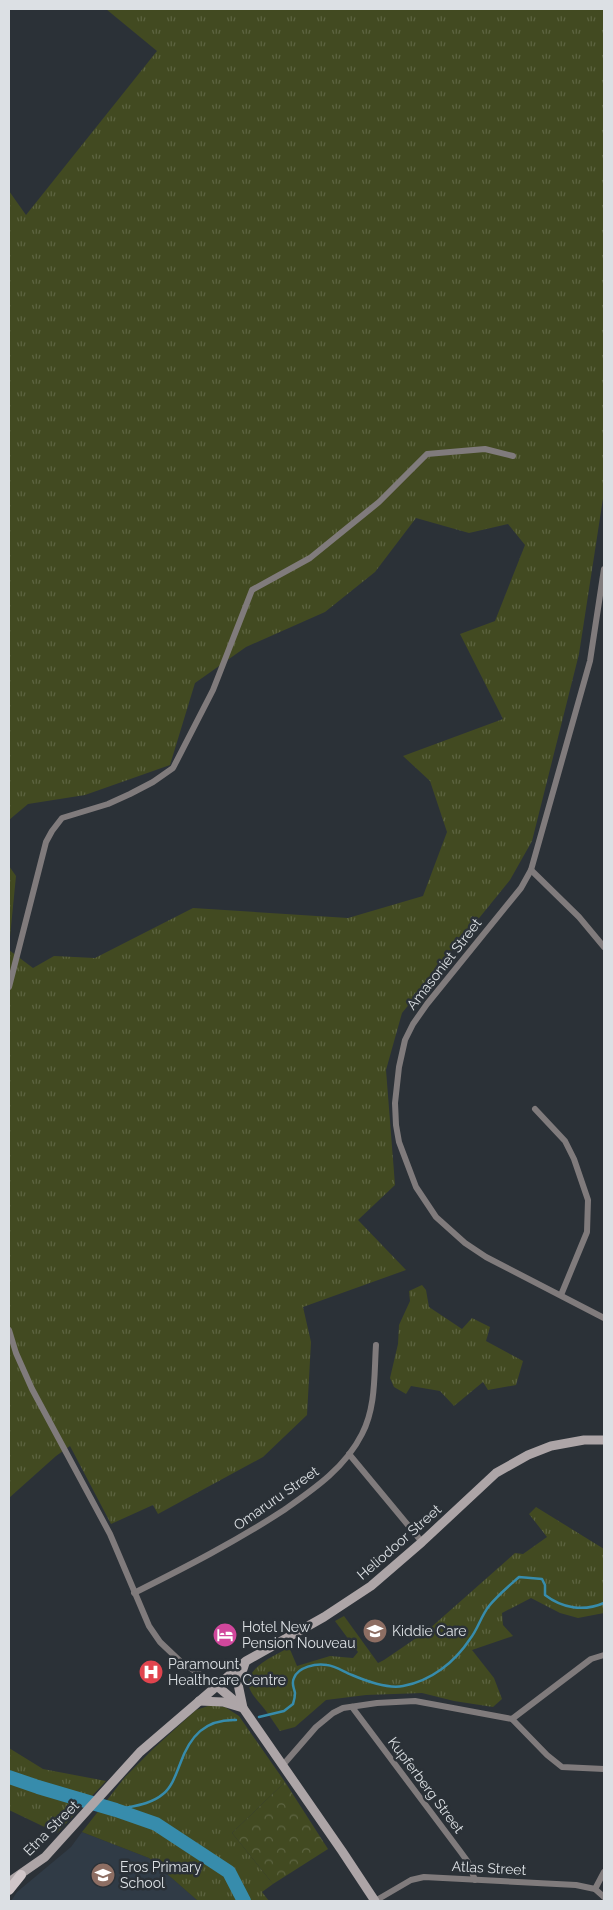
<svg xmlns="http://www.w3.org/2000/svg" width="613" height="1910" font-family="Raleway,sans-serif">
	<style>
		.built { fill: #303b46 }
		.grass { fill: url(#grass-tufts) }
		.park { fill: url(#park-crowns) }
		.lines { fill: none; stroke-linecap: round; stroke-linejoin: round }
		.stream { stroke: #378cac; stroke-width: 2.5 }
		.river { stroke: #378cac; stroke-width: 14 }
		.street { stroke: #807b7c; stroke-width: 6 }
		.secondary { stroke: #ada5a7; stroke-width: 9 }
		.primary { stroke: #d0c6c8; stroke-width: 10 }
		.labels { text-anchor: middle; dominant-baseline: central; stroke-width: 5; stroke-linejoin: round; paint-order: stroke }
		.street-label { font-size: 14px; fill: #dce0e4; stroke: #2b3137 }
		.poi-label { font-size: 14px; fill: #dce0e4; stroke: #2b3137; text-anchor: start }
	</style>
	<defs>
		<pattern id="grass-tufts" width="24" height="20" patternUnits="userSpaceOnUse" patternTransform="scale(1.25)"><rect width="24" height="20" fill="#424a21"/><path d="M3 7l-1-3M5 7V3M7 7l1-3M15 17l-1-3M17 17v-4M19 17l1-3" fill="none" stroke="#5d6441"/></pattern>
		<pattern id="park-crowns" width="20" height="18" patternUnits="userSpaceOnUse" patternTransform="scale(1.25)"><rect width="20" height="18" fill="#424a21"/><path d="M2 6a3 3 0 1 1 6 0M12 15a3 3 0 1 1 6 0" fill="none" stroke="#5d6441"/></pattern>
	</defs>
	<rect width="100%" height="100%" fill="#2b3137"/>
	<path class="built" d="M82,1832L149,1858L198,1901H11L17,1892L71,1847Z"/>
	<g class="grass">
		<path d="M106,9H604V492L579,654L532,841L510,880L402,1013L386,1070L395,1185L358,1220L406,1270L303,1307L311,1342L307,1415L263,1457L158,1514L153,1505L111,1524L70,1446L56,1456L9,1498V950L33,968L54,956L95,958L193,908L348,918L423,896L447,832L430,781L403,756L503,719L460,634L495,621L525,545L508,524L469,533L416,518L375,572L325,612L246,647L195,683L170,765L85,795L28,804L9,820V191L26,215L157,51Z"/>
		<path d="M9,866L16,876L9,947Z"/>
		<path d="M422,1285L426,1290L429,1307L462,1329L472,1318L490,1327L486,1341L523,1361L516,1385L488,1390L483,1382L454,1406L440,1391L411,1386L406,1394L394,1387L390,1378L398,1344L399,1325L410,1301L409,1291Z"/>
		<path d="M536,1507L604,1549V1613L578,1618L560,1613L531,1598L502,1613L503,1625L513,1636L472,1650L494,1678L502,1699L493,1707L454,1701L422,1693L366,1695L326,1700L295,1727L280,1731C275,1724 271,1718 266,1711C253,1694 236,1683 262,1663C270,1657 280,1653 289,1647L297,1666L330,1656L353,1658L358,1652L335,1621L344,1616L378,1663L384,1660L428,1630L515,1553L523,1554L547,1537L529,1514Z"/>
		<path d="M211,1705L225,1707L239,1716L285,1782L232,1833L273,1884L262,1892L269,1901H198L149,1858L82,1832L125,1777L153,1749L196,1710Z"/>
		<path d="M9,1748L43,1769L106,1781L57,1833L9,1810Z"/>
	</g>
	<path class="park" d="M285,1782L328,1849L273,1884L232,1833Z"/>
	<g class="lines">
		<g class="stream">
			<path d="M259,1717L284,1711L293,1704C294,1701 295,1696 295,1693C294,1687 291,1684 294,1678C298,1667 316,1663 327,1665C336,1666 344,1672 352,1675C366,1681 388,1689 403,1686C431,1681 455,1662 470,1639C478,1629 481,1616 489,1606C498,1595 509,1586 519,1577L542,1579L545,1585V1595C562,1608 583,1612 604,1603"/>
			<path d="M116,1810C132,1806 150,1805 163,1794C172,1787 176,1774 180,1764C190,1736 205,1719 236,1720"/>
		</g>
		<path class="river" d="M9,1777L38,1787L116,1810L156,1824L229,1872L244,1901"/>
		<g class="street">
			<path d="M604,569L590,661L531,870L521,888L427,1004L413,1024L405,1040L399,1067L395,1103L396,1125L399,1142L416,1187L436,1217L465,1243L486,1257L604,1318"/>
			<path d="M531,870L579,917L604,947"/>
			<path d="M9,987L46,842L52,831L62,818L108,804L130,794L153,782L173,768L213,690L252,590L310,558L379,502L427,454L485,449L513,456"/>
			<path d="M535,1109L565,1141L574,1159L588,1200L587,1232L561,1295"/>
			<path d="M9,1330L16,1353L32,1389L110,1534L149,1626L160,1642L180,1661L217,1686"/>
			<path d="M349,1454L422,1542"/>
			<path d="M134,1593C186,1567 235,1542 284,1510C314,1489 345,1468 362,1434C376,1407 374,1375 376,1345"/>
			<path d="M352,1707L460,1851L468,1862L475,1880"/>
			<path d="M512,1719L591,1659L604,1655"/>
			<path d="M283,1765L316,1727L333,1713L343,1708L377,1703L415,1701L512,1719L547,1755L562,1767L604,1769"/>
			<path d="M595,1889L604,1872"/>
			<path d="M375,1901L411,1880L424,1877L576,1885L595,1889L604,1897"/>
		</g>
		<g class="secondary">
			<path d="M217,1686L243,1708L342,1851L375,1901"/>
			<path d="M199,1701L223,1702L243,1708L238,1684L245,1663"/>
			<path d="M9,1882L45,1857L140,1752L246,1661L324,1617L371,1586L422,1542L496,1473L528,1455L551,1446L584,1440H604"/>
		</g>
		<path class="primary" d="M9,1890L21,1875"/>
	</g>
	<defs>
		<symbol id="school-disc" viewBox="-11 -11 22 22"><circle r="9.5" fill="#8d6e63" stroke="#2b3137"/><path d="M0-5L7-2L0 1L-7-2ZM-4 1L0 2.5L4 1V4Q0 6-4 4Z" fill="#fff"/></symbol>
		<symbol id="hotel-disc" viewBox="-11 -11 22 22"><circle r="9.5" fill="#d1479c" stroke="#2b3137"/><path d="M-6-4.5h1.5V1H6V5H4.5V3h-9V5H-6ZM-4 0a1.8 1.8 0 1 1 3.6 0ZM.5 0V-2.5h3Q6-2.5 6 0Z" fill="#fff"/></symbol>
		<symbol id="hospital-disc" viewBox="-11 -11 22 22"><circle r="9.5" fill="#e0444e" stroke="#2b3137"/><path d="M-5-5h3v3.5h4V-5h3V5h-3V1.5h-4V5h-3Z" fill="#fff"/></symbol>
	</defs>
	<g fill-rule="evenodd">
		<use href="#school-disc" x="361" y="1617" width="28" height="28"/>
		<use href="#hotel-disc" x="211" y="1621" width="28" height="28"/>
		<use href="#hospital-disc" x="137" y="1658" width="28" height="28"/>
		<use href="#school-disc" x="89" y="1861" width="28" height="28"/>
	</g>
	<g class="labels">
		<g class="street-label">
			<text transform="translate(444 964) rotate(-52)">Amasoniet Street</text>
			<text transform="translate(276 1498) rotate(-35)">Omaruru Street</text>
			<text transform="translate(399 1542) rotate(-41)">Heliodoor Street</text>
			<text transform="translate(426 1785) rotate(53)">Kupferberg Street</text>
			<text transform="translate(51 1828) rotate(-45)">Etna Street</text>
			<text transform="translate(489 1868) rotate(3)">Atlas Street</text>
		</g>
		<g class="poi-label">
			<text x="242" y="1627">Hotel New<tspan x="242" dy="16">Pension Nouveau</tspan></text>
			<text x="392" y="1631">Kiddie Care</text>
			<text x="168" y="1664">Paramount<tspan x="168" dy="16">Healthcare Centre</tspan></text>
			<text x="120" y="1867">Eros Primary<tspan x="120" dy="16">School</tspan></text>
		</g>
	</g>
	<rect width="613" height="1910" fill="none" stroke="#dce0e4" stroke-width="20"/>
</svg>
